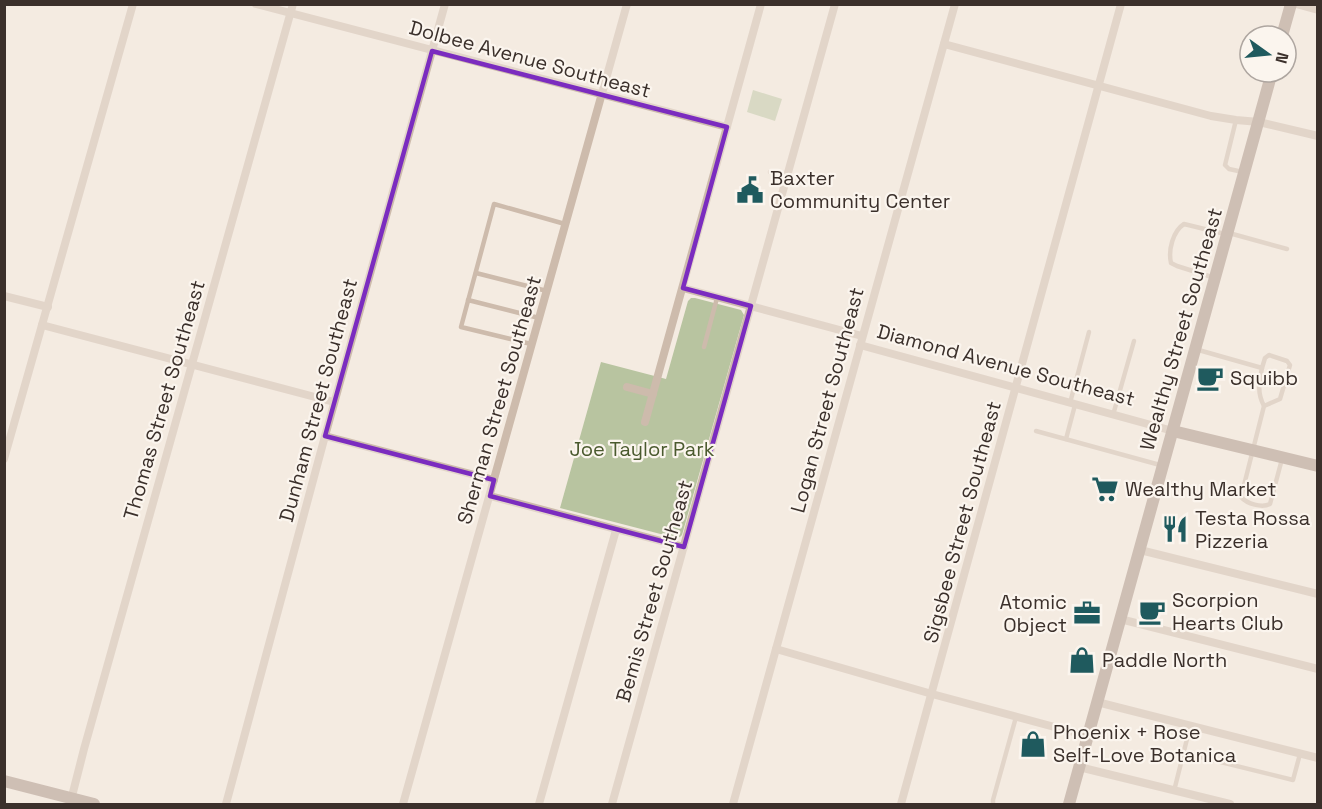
<svg xmlns="http://www.w3.org/2000/svg" width="1322" height="809" font-family="'Space Grotesk',sans-serif">
	<style>
		.green { fill: #b8c4a0 }
		.lines { fill: none; stroke-linecap: round; stroke-linejoin: round }
		.lane { stroke: #cdbbac; stroke-width: 4.5 }
		.street { stroke: #cdbbac; stroke-width: 8 }
		.secondary { stroke: #a18a7d; stroke-width: 12 }
		.marked { fill: none; stroke: #7b2cbf; stroke-width: 4.5; stroke-linejoin: round }
		.labels { text-anchor: middle; dominant-baseline: central; stroke-width: 4.5; stroke-linejoin: round; paint-order: stroke }
		.street-label { font-size: 20px; fill: #3b302b; stroke: #fbf5ee }
		.poi-label { font-size: 20px; fill: #3b302b; stroke: #fbf5ee; text-anchor: start }
		.park-label { font-size: 20px; fill: #4a5a2e; stroke: #fbf5ee }
	</style>
	<rect width="100%" height="100%" fill="#f4ebe1"/>
	<g class="green">
		<path d="M753,90L782,99L775,121L747,112Z"/>
		<path d="M691,298H695L741,310L744,315L682,535L680,537L676,538L560,508L601,362L666,379L688,301Z"/>
	</g>
	<g class="lines">
		<g class="lane">
			<path d="M1236,120L1225,165L1229,169L1243,172"/>
			<path d="M770,172L787,177"/>
			<path d="M1229,233L1287,249"/>
			<path d="M476,273L547,291"/>
			<path d="M1215,278L1177,266L1171,263C1168,250 1173,231 1184,224L1225,234"/>
			<path d="M468,300L539,318"/>
			<path d="M531,344L461,327L494,204L565,224"/>
			<path d="M704,347L717,298"/>
			<path d="M1195,349L1262,368L1265,358L1269,355L1287,361L1290,365L1280,399L1264,406L1241,497C1247,504 1262,508 1270,504L1282,459"/>
			<path d="M1262,368C1259,383 1257,393 1264,406"/>
			<path d="M1070,403L1089,332"/>
			<path d="M1113,415L1134,341"/>
			<path d="M1036,431L1160,465"/>
			<path d="M1066,439L1075,405"/>
			<path d="M1184,753L1293,780L1300,754"/>
			<path d="M1174,791L1190,727"/>
			<path d="M993,804V800L1016,717"/>
		</g>
		<g class="street">
			<path d="M256,4L727,127"/>
			<path d="M1296,4L1318,10"/>
			<path d="M944,44L1211,116L1236,120L1259,122L1318,136"/>
			<path d="M683,288L862,336"/>
			<path d="M4,296L48,307"/>
			<path d="M42,325L334,402"/>
			<path d="M860,345L1173,431"/>
			<path d="M627,387L653,394"/>
			<path d="M645,422L761,4"/>
			<path d="M325,436L494,480"/>
			<path d="M4,459L133,4"/>
			<path d="M490,496L684,547"/>
			<path d="M1140,550L1318,594"/>
			<path d="M1120,619L1318,669"/>
			<path d="M776,649L932,694L1088,736"/>
			<path d="M1097,702L1318,758"/>
			<path d="M1079,767L1230,804"/>
			<path d="M70,804L84,749L293,4"/>
			<path d="M226,804L325,436L445,4"/>
			<path d="M403,804L627,4"/>
			<path d="M539,804L616,530"/>
			<path d="M612,804L835,4"/>
			<path d="M733,804L955,4"/>
			<path d="M901,804L1121,4"/>
		</g>
		<g class="secondary">
			<path d="M1282,36L1291,4"/>
			<path d="M1173,431L1318,466"/>
			<path d="M4,781L94,804"/>
			<path d="M1069,804L1272,72"/>
		</g>
	</g>
	<path d="M0 0H1322V809H0ZM432,51L727,127L683,288L751,306L684,547L490,496L494,480L325,436Z" fill="#f4ebe1" fill-opacity=".55" fill-rule="evenodd"/>
	<path class="marked" d="M432,51L727,127L683,288L751,306L684,547L490,496L494,480L325,436Z"/>
	<defs>
		<symbol id="civic-bare" viewBox="-9 -9 18 18"><path d="M-.6-6.5H3V-4.5H.6V-3L4-1V1h2V6H-6V1h2V-1L-.6-3ZM-1.2 2.5V6h2.4V2.5Z" fill="#1f5a5e" stroke="#fbf5ee" stroke-width="2.5" paint-order="stroke"/></symbol>
		<symbol id="cafe-bare" viewBox="-9 -9 18 18"><path d="M-5.5-4.5H6V0H3Q3 3.5 0 3.5H-2.5Q-5.5 3.5-5.5 0ZM3-3.2v2h1.7v-2ZM-6 4.5H4V6H-6Z" fill="#1f5a5e" stroke="#fbf5ee" stroke-width="2.5" paint-order="stroke"/></symbol>
		<symbol id="supermarket-bare" viewBox="-9 -9 18 18"><path d="M-6-5.5h2.5l.6 2H6L4.5 2H-2.5L-4.4-4H-6ZM-1.5 3.2a1.3 1.3 0 1 0 .1 0ZM3 3.2a1.3 1.3 0 1 0 .1 0Z" fill="#1f5a5e" stroke="#fbf5ee" stroke-width="2.5" paint-order="stroke"/></symbol>
		<symbol id="restaurant-bare" viewBox="-9 -9 18 18"><path d="M-5-6h1v4h1v-4h1v4h1v-4h1v5L-1.5 .5V6h-2V.5L-5-1ZM5-6V6H3V1.5H1.5Q1.5-4 5-6Z" fill="#1f5a5e" stroke="#fbf5ee" stroke-width="2.5" paint-order="stroke"/></symbol>
		<symbol id="office-bare" viewBox="-9 -9 18 18"><path d="M-6-3h4V-5.5h4V-3h4V5H-6ZM-1-4.5V-3h2v-1.5ZM-6 0V1H6V0Z" fill="#1f5a5e" stroke="#fbf5ee" stroke-width="2.5" paint-order="stroke"/></symbol>
		<symbol id="shop-bare" viewBox="-9 -9 18 18"><path d="M-5-2.5h2.3a2.7 3.5 0 0 1 5.4 0H5L5.5 6h-11ZM-1.5-2.5h3a1.5 2.3 0 0 0-3 0Z" fill="#1f5a5e" stroke="#fbf5ee" stroke-width="2.5" paint-order="stroke"/></symbol>
	</defs>
	<g fill-rule="evenodd">
		<use href="#civic-bare" x="731" y="171" width="38" height="38"/>
		<use href="#cafe-bare" x="1191" y="359" width="38" height="38"/>
		<use href="#supermarket-bare" x="1086" y="470" width="38" height="38"/>
		<use href="#restaurant-bare" x="1156" y="510" width="38" height="38"/>
		<use href="#cafe-bare" x="1133" y="593" width="38" height="38"/>
		<use href="#office-bare" x="1068" y="594" width="38" height="38"/>
		<use href="#shop-bare" x="1063" y="641" width="38" height="38"/>
		<use href="#shop-bare" x="1014" y="725" width="38" height="38"/>
	</g>
	<g class="labels">
		<g class="street-label">
			<text transform="translate(530 59) rotate(15)">Dolbee Avenue Southeast</text>
			<text transform="translate(1181 329) rotate(-74)">Wealthy Street Southeast</text>
			<text transform="translate(1006 365) rotate(15)">Diamond Avenue Southeast</text>
			<text transform="translate(164 400) rotate(-74)">Thomas Street Southeast</text>
			<text transform="translate(318 400) rotate(-75)">Dunham Street Southeast</text>
			<text transform="translate(499 400) rotate(-74)">Sherman Street Southeast</text>
			<text transform="translate(827 400) rotate(-75)">Logan Street Southeast</text>
			<text transform="translate(962 522) rotate(-75)">Sigsbee Street Southeast</text>
			<text transform="translate(654 591) rotate(-74)">Bemis Street Southeast</text>
		</g>
		<g class="poi-label">
			<text x="770" y="178">Baxter<tspan x="770" dy="23">Community Center</tspan></text>
			<text x="1230" y="378">Squibb</text>
			<text x="1125" y="489">Wealthy Market</text>
			<text x="1195" y="518">Testa Rossa<tspan x="1195" dy="23">Pizzeria</tspan></text>
			<text x="1172" y="600">Scorpion<tspan x="1172" dy="23">Hearts Club</tspan></text>
			<text x="1067" y="602" text-anchor="end">Atomic<tspan x="1067" dy="23">Object</tspan></text>
			<text x="1102" y="660">Paddle North</text>
			<text x="1053" y="732">Phoenix + Rose<tspan x="1053" dy="23">Self-Love Botanica</tspan></text>
		</g>
		<g class="park-label">
			<text x="642" y="449">Joe Taylor Park</text>
		</g>
	</g>
	<rect width="1322" height="809" fill="none" stroke="#3b302b" stroke-width="12"/>
	<g transform="translate(1268 54) rotate(105)"><circle r="28" fill="#fbf5ee" stroke="#aea6a0" stroke-width="1.5"/>
	<path d="M0-4.5L10 22L0 15L-10 22Z" fill="#1f5a5e"/>
	<text y="-9" font-size="16" font-weight="bold" text-anchor="middle" fill="#3b302b">N</text>
	</g>
</svg>
